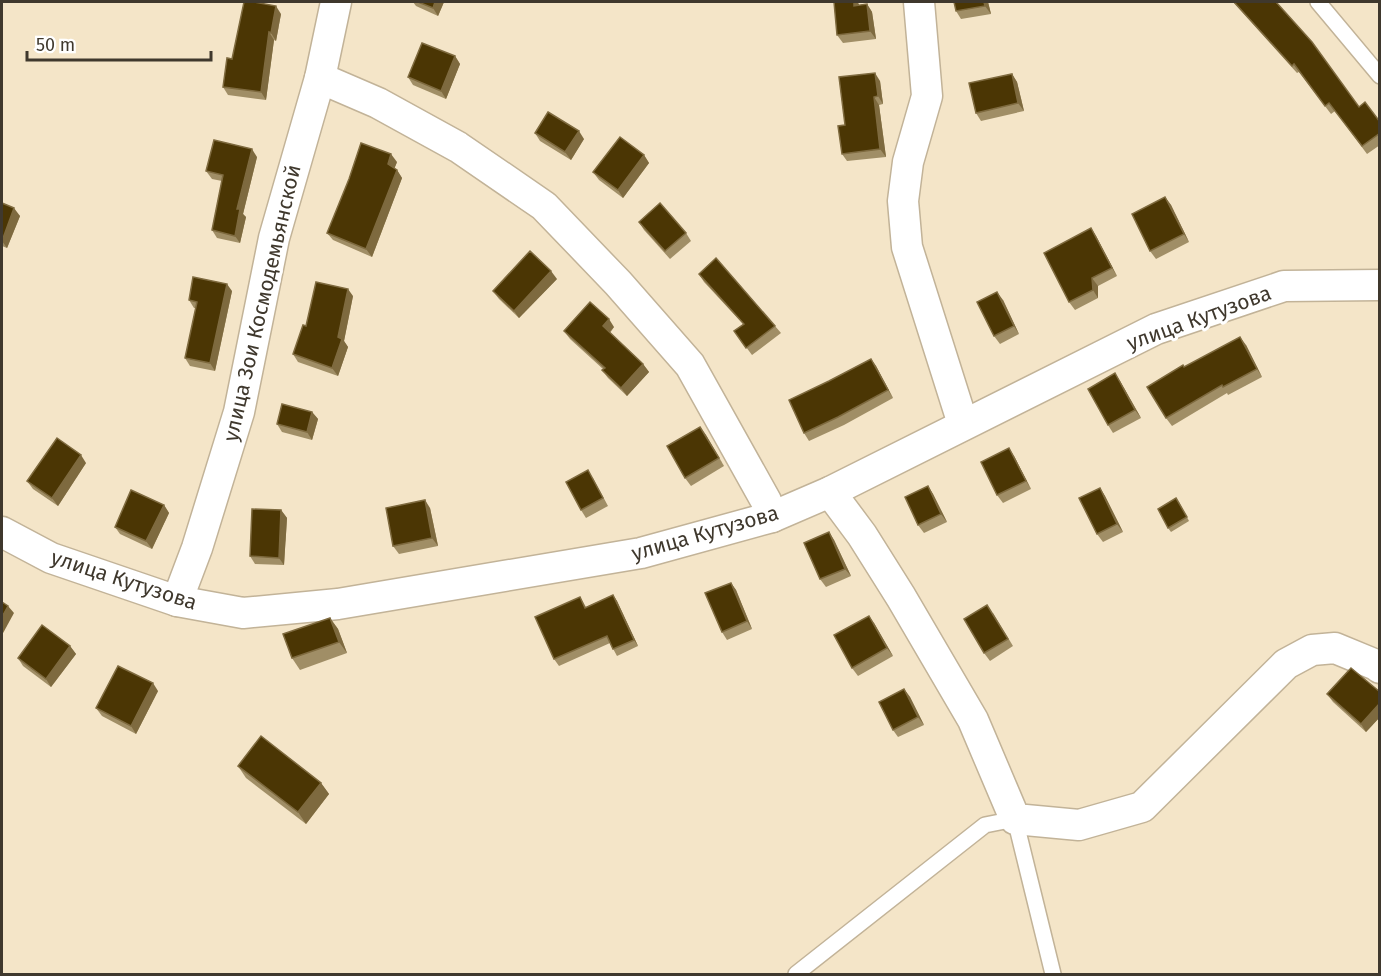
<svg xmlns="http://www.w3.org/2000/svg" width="1381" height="976" font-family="'Fira Sans',sans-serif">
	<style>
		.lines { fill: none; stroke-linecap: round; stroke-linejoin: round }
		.lane-casing { stroke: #c2b398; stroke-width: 18 }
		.street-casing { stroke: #c2b398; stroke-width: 33 }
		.lane { stroke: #fff; stroke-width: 15 }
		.street { stroke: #fff; stroke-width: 30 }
		.wall { fill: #a08e66 }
		.shaded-wall { fill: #7e6a3f }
		.building { fill: #4b3604; stroke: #7e6a3f; stroke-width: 1.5 }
		.labels { text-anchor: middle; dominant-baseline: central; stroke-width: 6; stroke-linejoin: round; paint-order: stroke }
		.street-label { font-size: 21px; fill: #3f382d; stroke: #fff }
	</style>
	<rect width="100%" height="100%" fill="#f4e5c8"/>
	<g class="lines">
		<defs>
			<g id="lane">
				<path d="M1318,2L1380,76"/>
				<path d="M796,974L985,825L1015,819L1053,974"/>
			</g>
			<g id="street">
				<path d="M919,2L927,96L908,162L903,201L907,247L963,424"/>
				<path d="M320,78L378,103L458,147L544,206L618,283L690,365L766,501L772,517"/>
				<path d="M830,492L862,535L901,597L973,720L1015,819L1079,825L1142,807L1286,664L1312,650L1335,648L1376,665L1380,668"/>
				<path d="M2,532L51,558L177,601L243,613L338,604L641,553L772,517L830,492L1156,329L1284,286L1380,285"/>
				<path d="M177,601L197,548L239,412L274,238L320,78L336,2"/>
			</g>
		</defs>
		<use href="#lane" class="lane-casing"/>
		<use href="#street" class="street-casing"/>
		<use href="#lane" class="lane"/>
		<use href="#street" class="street"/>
	</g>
	<g class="wall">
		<path d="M413,2H444L438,16L416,6Z"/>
		<path d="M834,2H857L859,5L867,4L872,12L876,39L843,43L837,35Z"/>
		<path d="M988,2L991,14L961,19L956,11Z"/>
		<path d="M1233,2H1276L1359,107L1380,122V145L1367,154L1335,111L1331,114L1299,72L1297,73Z"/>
		<path d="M281,14L276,41L274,40L266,100L228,95L223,87L232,59Z"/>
		<path d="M455,56L460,64L446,99L413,85L408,77Z"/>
		<path d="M1012,74L1017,82L1024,111L981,121L976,113Z"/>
		<path d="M880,81L883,104L879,105L886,157L847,161L842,154L845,125Z"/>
		<path d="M535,133L584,139L571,160L540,141Z"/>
		<path d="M644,155L649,163L623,198L599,180L593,172Z"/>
		<path d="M257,157L243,214L246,217L240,243L217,238L212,230L222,181L212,179L206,171Z"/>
		<path d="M397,162L394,169L397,170L402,178L372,257L333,240L327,233Z"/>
		<path d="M1165,197L1171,205L1189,242L1156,259L1150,251Z"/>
		<path d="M2,203L20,216L7,248L2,246Z"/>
		<path d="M639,222L686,233L691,241L670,259L644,230Z"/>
		<path d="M1091,228L1096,236L1117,276L1098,286V298L1075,310L1069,302Z"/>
		<path d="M699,274L775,326L781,333L752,355L734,331L743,324L704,282Z"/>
		<path d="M557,279L519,318L499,299L493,291Z"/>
		<path d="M232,291L215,371L190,366L185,358L196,308H194L189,300Z"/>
		<path d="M353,296L344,341L348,347L338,376L298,362L293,354L306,326Z"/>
		<path d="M1003,300L1019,334L1000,344L994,336Z"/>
		<path d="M614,327L610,333L643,364L649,372L627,396L608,378L602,370L603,369L570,339L564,331Z"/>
		<path d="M1246,345L1262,377L1228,395L1227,393L1172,426L1166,418L1184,367Z"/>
		<path d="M871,359L876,366L893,398L844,425L809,441L804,433L829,381Z"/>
		<path d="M1120,381L1141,418L1113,433L1108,425Z"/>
		<path d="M312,412L318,419L312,440L282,432L277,424Z"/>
		<path d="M700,427L724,466L691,486L685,478Z"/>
		<path d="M1014,456L1031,489L1003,503L997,495Z"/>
		<path d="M86,463L58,506L33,489L27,481Z"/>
		<path d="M593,478L608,506L586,518L581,510Z"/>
		<path d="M928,486L933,494L947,522L924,533L918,525Z"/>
		<path d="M1100,488L1105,496L1123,532L1103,542L1097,534Z"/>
		<path d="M1179,502L1189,521L1171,532L1168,528Z"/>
		<path d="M164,505L169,513L152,549L120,534L115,527Z"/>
		<path d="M430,508L438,546L399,554L393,546Z"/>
		<path d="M281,510L287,518L284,565L255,564L250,556Z"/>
		<path d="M829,532L834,540L851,576L826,587L820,579Z"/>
		<path d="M731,583L736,590L752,629L727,640L722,632Z"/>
		<path d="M613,595L617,601L638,646L617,656L610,643L559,666L554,659L580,597L586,607Z"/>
		<path d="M993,613L1013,646L990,661L984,653Z"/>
		<path d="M330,618L338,629L347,653L300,670L292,658Z"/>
		<path d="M874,623L893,656L858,676L852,668Z"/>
		<path d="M70,646L76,654L51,687L23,666L18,658Z"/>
		<path d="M904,689L910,697L924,725L898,737L893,730Z"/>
		<path d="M158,691L136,734L102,716L96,708Z"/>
		<path d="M1380,692V717L1366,732L1333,702L1327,694Z"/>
		<path d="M238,766L321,783L329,794L306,824L246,778Z"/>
	</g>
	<g class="shaded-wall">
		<path d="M435,2H444L438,16L433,8Z"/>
		<path d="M854,2H857L859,4L860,13L854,6Z"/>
		<path d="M984,2H988L991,14L985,6Z"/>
		<path d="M867,4L872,12L876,39L870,31Z"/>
		<path d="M276,6L281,14L276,41L271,33Z"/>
		<path d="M269,32L274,40L266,100L261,92Z"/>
		<path d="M455,56L460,64L446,99L441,91Z"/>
		<path d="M875,73L880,81L883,104L878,96Z"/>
		<path d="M1012,74L1017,82L1024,111L1018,103Z"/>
		<path d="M874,97L879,105L886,157L880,149Z"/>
		<path d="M579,131L584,139L571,160L565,152Z"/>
		<path d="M252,149L257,157L243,214L246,217L240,243L235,236L237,209Z"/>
		<path d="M391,154L397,162L393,172L388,164Z"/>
		<path d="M644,155L649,163L623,198L618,190Z"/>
		<path d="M397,170L402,178L372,257L366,249Z"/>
		<path d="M1165,197L1171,205L1189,242L1184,234Z"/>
		<path d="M14,208L20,216L7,248L2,241Z"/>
		<path d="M1091,228L1096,236L1117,276L1112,268Z"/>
		<path d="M551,271L557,279L519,318L514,311Z"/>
		<path d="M1092,278L1098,286V298L1093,290Z"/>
		<path d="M227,284L232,291L215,371L210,363Z"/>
		<path d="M348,289L353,296L344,341L348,347L338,376L332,368Z"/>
		<path d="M997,292L1003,300L1019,334L1014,326Z"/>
		<path d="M609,319L614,327L608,334L603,326Z"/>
		<path d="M1240,337L1246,345L1262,377L1257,369Z"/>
		<path d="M871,359L876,366L893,398L888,390Z"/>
		<path d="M643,364L649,372L627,396L621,388Z"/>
		<path d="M1115,373L1120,381L1141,418L1135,410Z"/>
		<path d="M312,412L318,419L312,440L307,432Z"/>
		<path d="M700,427L706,435L724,466L719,458Z"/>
		<path d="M1009,448L1014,456L1031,489L1026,481Z"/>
		<path d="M81,455L86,463L58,506L52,498Z"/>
		<path d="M928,486L933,494L947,522L941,514Z"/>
		<path d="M1100,488L1105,496L1123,532L1117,524Z"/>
		<path d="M425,500L430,508L438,546L432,538Z"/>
		<path d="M164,505L169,513L152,549L146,541Z"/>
		<path d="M281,510L287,518L284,565L279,558Z"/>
		<path d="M829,532L834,540L851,576L845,569Z"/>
		<path d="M731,583L736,590L752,629L747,621Z"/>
		<path d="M613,595L617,601L638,646L634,640Z"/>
		<path d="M8,606L14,613L2,635V617Z"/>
		<path d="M869,616L874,623L893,656L887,648Z"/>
		<path d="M330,618L338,629L347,653L339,642Z"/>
		<path d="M70,646L76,654L51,687L46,679Z"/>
		<path d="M153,683L158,691L136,734L131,726Z"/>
		<path d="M904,689L910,697L924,725L918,717Z"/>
		<path d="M1380,703V717L1366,732L1361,724Z"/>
		<path d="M321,783L329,794L306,824L298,812Z"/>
	</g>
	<g class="building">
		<path d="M244,2H254L276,6L271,33L269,32L261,92L223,87L227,58L232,59Z"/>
		<path d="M418,2H435L433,8Z"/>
		<path d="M834,2H854V6L867,4L870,31L837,35Z"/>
		<path d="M954,2H984L985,6L956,11Z"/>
		<path d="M1234,2H1276L1312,42L1359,107L1365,102L1380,122V133L1362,146L1329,103L1325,106L1294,64L1292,66Z"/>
		<path d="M422,43L455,56L441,91L408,77Z"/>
		<path d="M875,73L878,96L874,97L880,149L842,154L838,126L845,125L839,77Z"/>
		<path d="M1012,74L1018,103L976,113L969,83Z"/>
		<path d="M548,112L579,131L565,152L535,133Z"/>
		<path d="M620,137L644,155L618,190L593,172Z"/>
		<path d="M214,140L252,149L237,209H240L235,236L212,230L223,175L206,171Z"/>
		<path d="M361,143L391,154L388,164L397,170L366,249L327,233L349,179Z"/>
		<path d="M1165,197L1184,234L1150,251L1132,214Z"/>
		<path d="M2,203L14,208L2,241Z"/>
		<path d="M660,203L686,233L665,251L639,222Z"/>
		<path d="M1091,228L1112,268L1092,278L1093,290L1069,302L1044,253Z"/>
		<path d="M530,251L551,271L514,311L493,291Z"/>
		<path d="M716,258L775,326L746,348L734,331L744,324L699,274Z"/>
		<path d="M193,277L227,284L210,363L185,358L197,302L189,300Z"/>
		<path d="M316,282L348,289L338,337L342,339L332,368L293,354L303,325L306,326Z"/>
		<path d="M997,292L1014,326L994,336L977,302Z"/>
		<path d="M590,302L609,319L603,326L643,364L621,388L602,370L605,368L564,331Z"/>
		<path d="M1240,337L1257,369L1223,387L1222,385L1166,418L1147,387L1183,365L1184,367Z"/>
		<path d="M871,359L888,390L838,417L804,433L789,400L829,381Z"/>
		<path d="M1115,373L1135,410L1108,425L1088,389Z"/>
		<path d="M282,404L312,412L307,432L277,424Z"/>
		<path d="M700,427L719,458L685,478L667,446Z"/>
		<path d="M57,438L81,455L52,498L27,481Z"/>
		<path d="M1009,448L1026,481L997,495L981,462Z"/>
		<path d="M588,470L603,498L581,510L566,482Z"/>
		<path d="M928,486L941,514L918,525L905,497Z"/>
		<path d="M1100,488L1117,524L1097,534L1079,498Z"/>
		<path d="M131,490L164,505L146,541L115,527Z"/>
		<path d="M1176,498L1187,517L1168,528L1158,509Z"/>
		<path d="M425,500L432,538L393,546L386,508Z"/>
		<path d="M252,509L281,510L279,558L250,556Z"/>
		<path d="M829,532L845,569L820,579L804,543Z"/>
		<path d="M731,583L747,621L722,632L705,593Z"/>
		<path d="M613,595L634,640L613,649L607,636L554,659L535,617L580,597L585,608Z"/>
		<path d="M2,602L8,606L2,617Z"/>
		<path d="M987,605L1008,639L984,653L964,619Z"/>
		<path d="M869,616L887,648L852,668L834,635Z"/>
		<path d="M330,618L339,642L292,658L283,634Z"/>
		<path d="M42,625L70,646L46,679L18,658Z"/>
		<path d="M118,666L153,683L131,726L96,708Z"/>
		<path d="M1351,668L1380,692V703L1361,724L1327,694Z"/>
		<path d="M904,689L918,717L893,730L879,702Z"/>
		<path d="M261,736L321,783L298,812L238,766Z"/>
	</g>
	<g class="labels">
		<g class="street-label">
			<text transform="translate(262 303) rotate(-77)">улица Зои Космодемьянской</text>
			<text transform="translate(1199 318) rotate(-20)">улица Кутузова</text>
			<text transform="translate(705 533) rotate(-16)">улица Кутузова</text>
			<text transform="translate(124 580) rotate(18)">улица Кутузова</text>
		</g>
	</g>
	<rect width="1381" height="976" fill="none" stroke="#3f382d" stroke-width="6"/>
	<path d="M27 51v9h184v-9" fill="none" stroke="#3f382d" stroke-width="3"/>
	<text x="36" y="51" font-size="18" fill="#3f382d" stroke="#ffffff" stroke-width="4.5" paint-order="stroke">50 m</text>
</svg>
